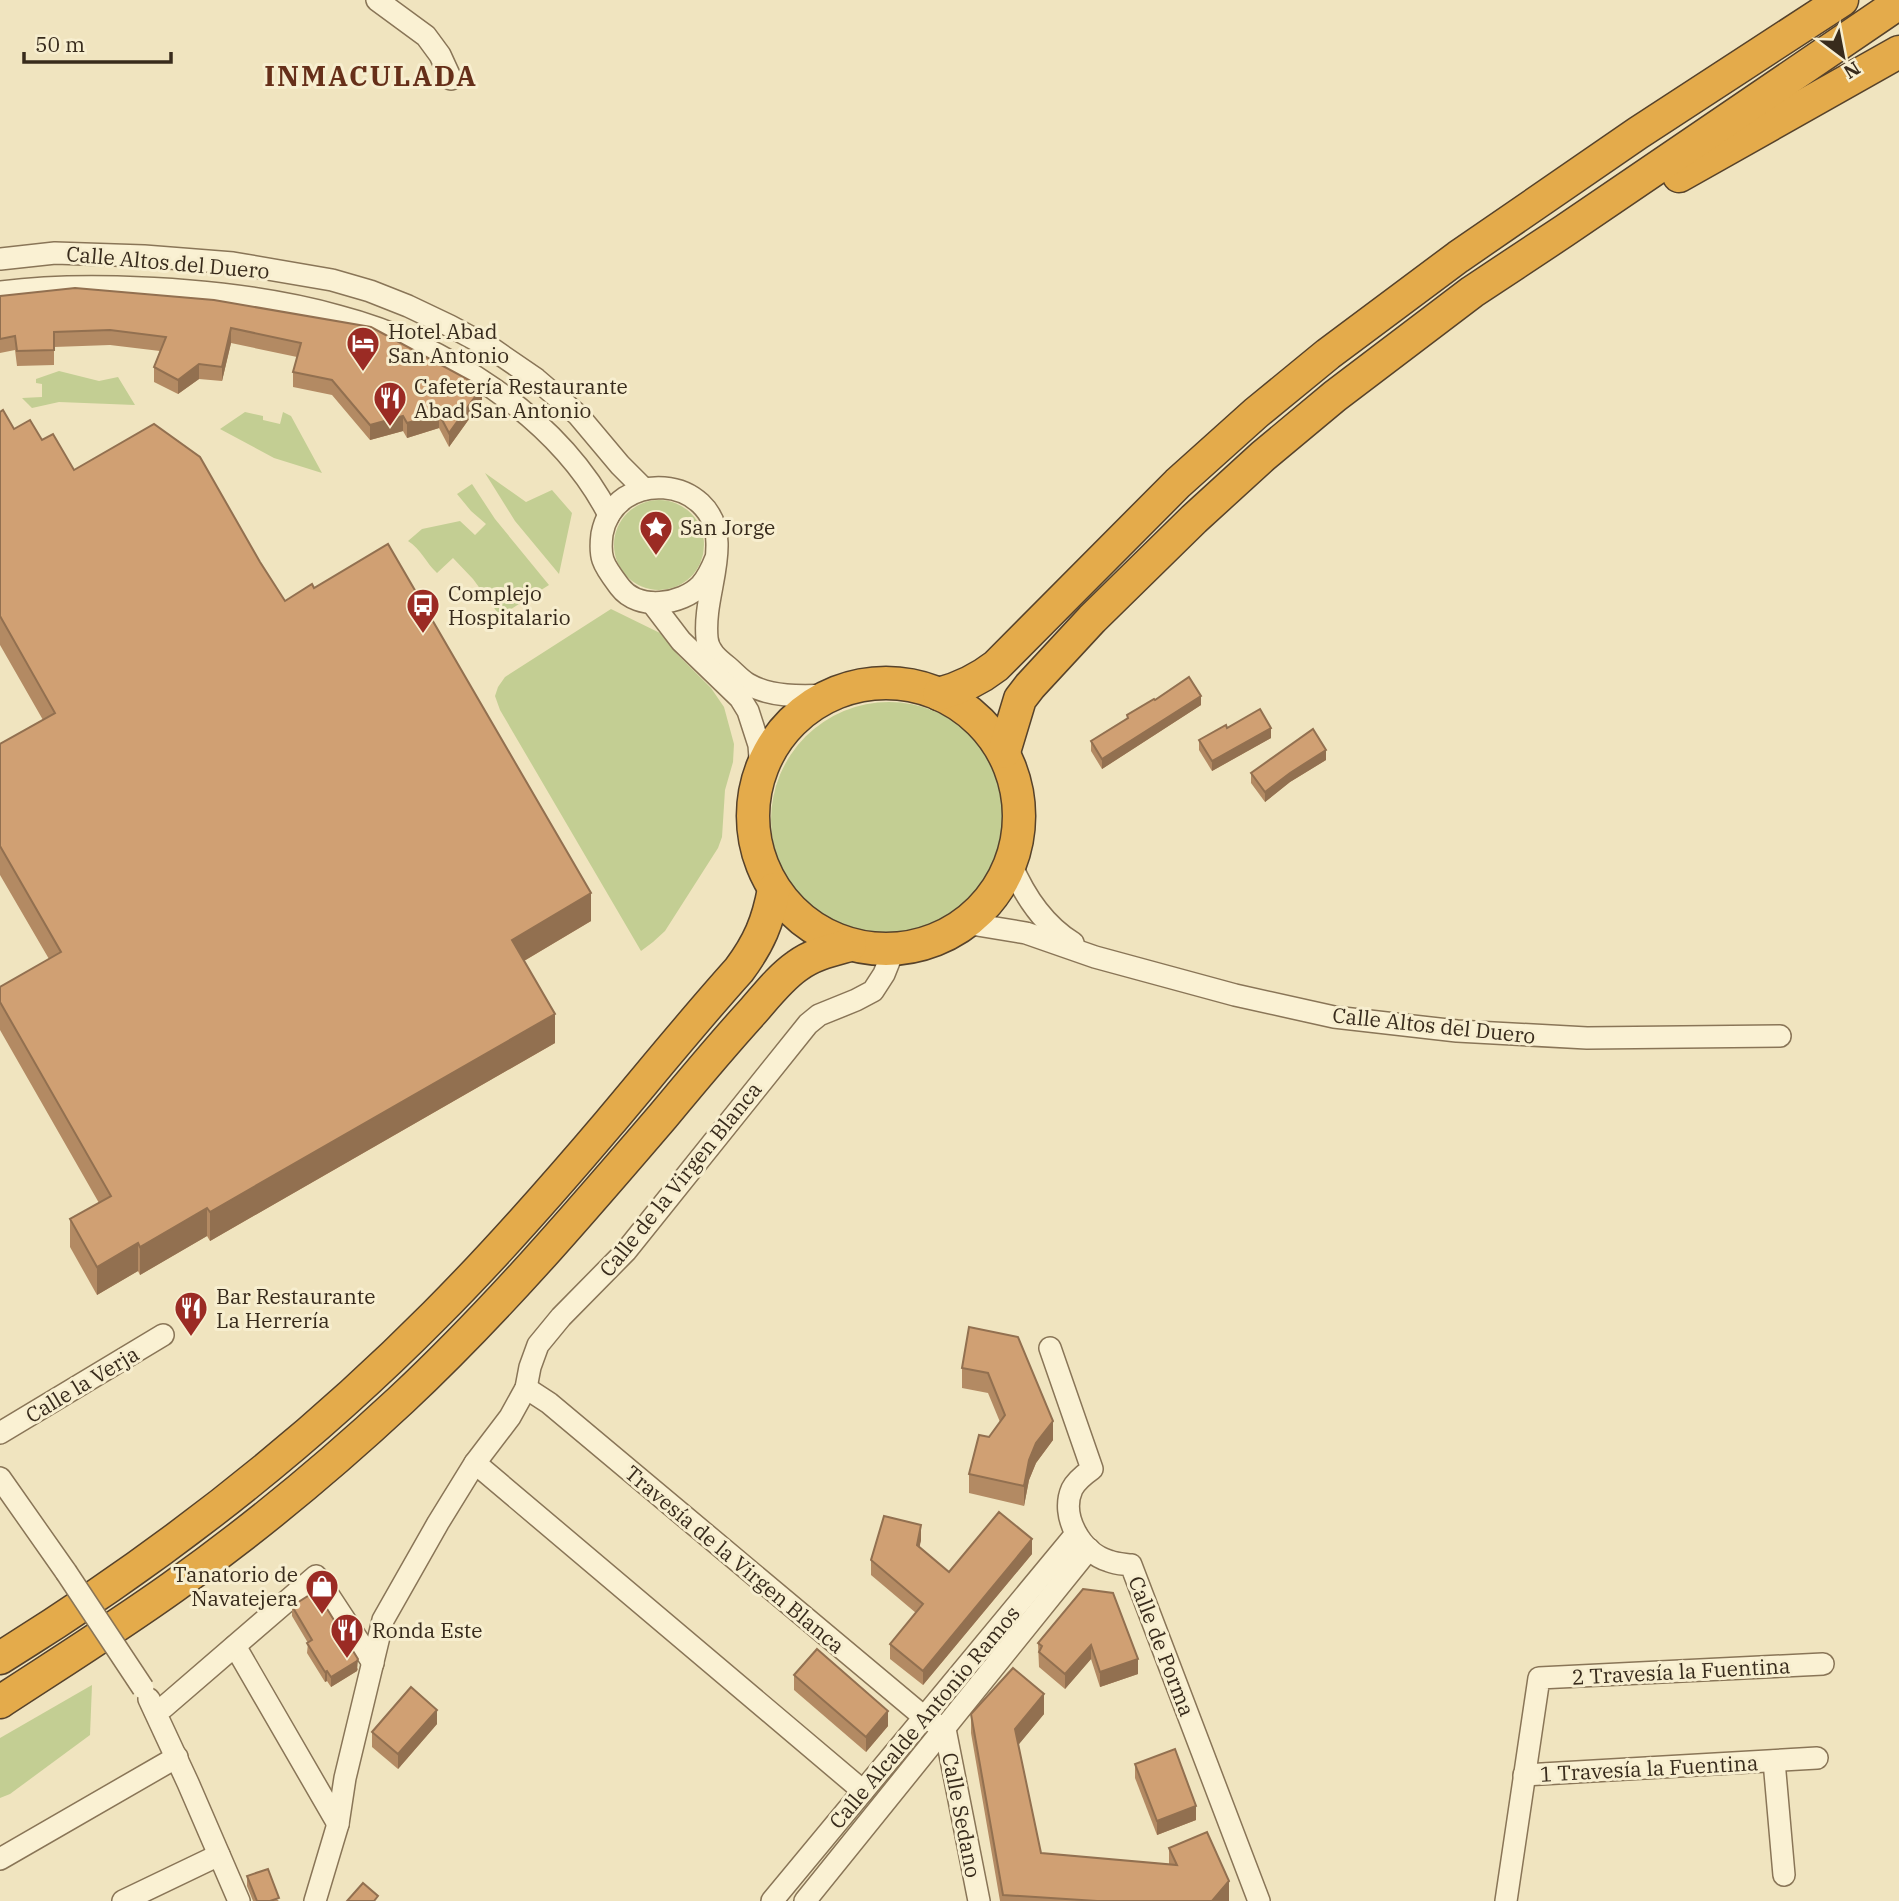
<svg xmlns="http://www.w3.org/2000/svg" width="1899" height="1901" font-family="'IBM Plex Serif',serif">
	<style>
		.green { fill: #c3ce93 }
		.lines { fill: none; stroke-linecap: round; stroke-linejoin: round }
		.minor-casing { stroke: #897557; stroke-width: 24 }
		.highway-casing { stroke: #56422b; stroke-width: 35 }
		.minor { stroke: #faf1d3; stroke-width: 21 }
		.highway { stroke: #e4ab4b; stroke-width: 32 }
		.minor-bridge-casing { stroke: #897557; stroke-width: 24; stroke-linecap: butt }
		.minor-bridge { stroke: #faf1d3; stroke-width: 21 }
		.wall { fill: #b38a63 }
		.shaded-wall { fill: #927050 }
		.building { fill: #d0a073; stroke: #927050; stroke-width: 2 }
		.labels { text-anchor: middle; dominant-baseline: central; stroke-width: 6; stroke-linejoin: round; paint-order: stroke }
		.street-label { font-size: 21px; fill: #382b1c; stroke: #f7eecf }
		.poi-label { font-size: 21px; fill: #382b1c; stroke: #f7eecf; text-anchor: start }
		.district-label { font-size: 28px; font-weight: bold; letter-spacing: 2px; fill: #662f19; stroke: #f7eecf }
	</style>
	<rect width="100%" height="100%" fill="#f0e4bf"/>
	<g class="green">
		<path d="M59,371L99,381L118,377L135,405L59,402L32,408L22,398L42,397V384L36,383V379Z"/>
		<path d="M245,412L263,416V420L280,424L283,412L291,416L322,473L274,458L220,429Z"/>
		<path d="M485,473L526,502L552,490L572,513L559,574L515,521Z"/>
		<path d="M472,484L495,519L549,585L500,616L473,579L453,558L437,573C426,563 421,549 408,541L422,529L460,521L475,535L486,524L471,511L457,494Z"/>
		<circle cx="659" cy="545" r="45"/>
		<path d="M611,609L660,633L678,655L711,688L724,707L734,744L733,762L725,790L722,837L718,848L665,931L653,942L641,951L500,710L495,696L498,687L505,677Z"/>
		<circle cx="889" cy="820" r="118"/>
		<path d="M92,1685L90,1735L10,1794L0,1798V1738Z"/>
	</g>
	<g class="lines">
		<defs>
			<g id="minor">
				<path d="M377,0L426,36L440,55L451,79"/>
				<path d="M0,259L55,253L144,256L233,263L332,280L370,291L408,306L450,326L491,348L536,379L578,415L620,465L644,489"/>
				<path d="M0,292C39,287 78,286 117,287C191,289 266,296 338,316C442,343 559,417 609,515"/>
				<path d="M716,558C712,568 708,577 701,585C682,605 638,611 620,587C614,579 606,569 603,560C600,551 601,542 602,534C615,467 716,475 717,543C718,574 704,605 707,638C708,651 718,659 728,667C734,672 741,680 748,684C772,698 804,696 831,695"/>
				<path d="M652,603L681,641L740,698L748,711L759,745L761,771"/>
				<path d="M1011,864C1024,895 1044,925 1073,943"/>
				<path d="M965,923L1026,933L1095,957L1235,995L1334,1017L1457,1031L1587,1038L1780,1036"/>
				<path d="M1050,1348L1092,1469C1085,1474 1076,1481 1072,1489C1060,1516 1081,1553 1109,1561C1116,1564 1124,1564 1131,1565L1259,1901"/>
				<path d="M526,1388L549,1403L924,1717L945,1729L979,1901"/>
				<path d="M0,1433L163,1335"/>
				<path d="M475,1463L863,1791"/>
				<path d="M0,1478L66,1572"/>
				<path d="M235,1646L338,1824"/>
				<path d="M149,1699L188,1783L239,1901"/>
				<path d="M155,1711L164,1707L316,1576L373,1663"/>
				<path d="M1774,1761L1784,1875"/>
				<path d="M1524,1775L1817,1758"/>
				<path d="M0,1859L177,1757"/>
				<path d="M123,1901L219,1855"/>
				<path d="M315,1901L338,1824L345,1778L383,1620L438,1523L475,1463L510,1417L526,1388L530,1367L538,1345L561,1317L626,1251L808,1024L819,1015L856,1000L873,991L884,974L894,949"/>
				<path d="M772,1901L1076,1534"/>
				<path d="M805,1901L1089,1549"/>
				<path d="M1506,1901L1539,1678L1823,1664"/>
			</g>
			<g id="highway">
				<path d="M1679,176L1899,52"/>
				<circle cx="886" cy="816" r="133"/>
				<path d="M939,694C961,688 978,680 996,666L1178,483L1256,413L1328,354L1458,257L1638,133L1842,0"/>
				<path d="M1004,752L1020,699L1030,686L1092,619L1194,519L1263,456L1335,396L1472,292L1564,231L1899,3"/>
				<path d="M0,1658C157,1561 305,1446 435,1315C496,1254 553,1189 609,1123C652,1072 694,1020 739,970C759,943 768,922 774,889"/>
				<path d="M0,1702C58,1664 117,1627 173,1587C253,1530 329,1467 401,1400C495,1312 579,1214 663,1116C692,1081 722,1045 753,1011C767,995 780,978 797,966C813,954 832,950 850,945"/>
			</g>
		</defs>
		<use href="#minor" class="minor-casing"/>
		<use href="#highway" class="highway-casing"/>
		<use href="#minor" class="minor"/>
		<use href="#highway" class="highway"/>
		<defs>
			<path id="minor-bridge" d="M66,1572L143,1688"/>
		</defs>
		<use href="#minor-bridge" class="minor-bridge-casing"/>
		<use href="#minor-bridge" class="minor-bridge"/>
	</g>
	<g class="wall">
		<path d="M0,296L214,300L482,401L449,447L439,428L407,438L403,431L370,440L332,395L293,387V372L297,357L231,343L222,381L199,379L178,394L154,382V367L160,351L110,345L54,347V365L17,366L15,350L0,353Z"/>
		<path d="M0,412L14,429L42,440L74,470L260,562L285,601L591,921L524,961L555,1043L210,1241L207,1236L140,1275L138,1271L97,1295L70,1247V1219L99,1203L0,1030V987L49,959L0,875V744L43,720L0,645Z"/>
		<path d="M1155,700L1201,705L1102,769L1091,751V741L1127,719V715Z"/>
		<path d="M1227,728L1271,738L1212,771L1199,750V740Z"/>
		<path d="M1326,760L1290,782L1265,802L1251,783V773Z"/>
		<path d="M969,1327L1053,1440L1036,1463L1029,1480L1024,1506L969,1493V1474L1000,1422L988,1393L962,1388V1368Z"/>
		<path d="M921,1540L919,1547L949,1572L1032,1554L923,1685L890,1659V1644L916,1613L871,1575V1560Z"/>
		<path d="M1083,1589L1138,1674L1100,1687L1091,1659L1065,1689L1039,1667L1038,1643Z"/>
		<path d="M292,1606L358,1669L357,1671L331,1687L327,1681L325,1682L307,1653L308,1643L292,1616Z"/>
		<path d="M794,1675L888,1726L866,1752L794,1690Z"/>
		<path d="M971,1714H1044L1018,1745L1041,1853L1169,1864V1848L1229,1881L1228,1901H1000L971,1733Z"/>
		<path d="M437,1724L398,1769L372,1747V1732Z"/>
		<path d="M1135,1764L1196,1820L1157,1835L1135,1778Z"/>
		<path d="M247,1876L279,1901H253L247,1886Z"/>
	</g>
	<g class="shaded-wall">
		<path d="M231,328V343L222,381V367Z"/>
		<path d="M199,364V379L178,394V380Z"/>
		<path d="M482,387V401L449,447V433Z"/>
		<path d="M439,414V428L407,438V423Z"/>
		<path d="M403,416V431L370,440V425Z"/>
		<path d="M1201,696V705L1102,769V759Z"/>
		<path d="M1271,728V738L1212,771V761Z"/>
		<path d="M1326,750V760L1290,782L1265,802V792L1290,773Z"/>
		<path d="M591,893V921L512,968V940Z"/>
		<path d="M555,1014V1043L210,1241V1212Z"/>
		<path d="M207,1208V1236L140,1275V1247Z"/>
		<path d="M138,1243V1271L97,1295V1267Z"/>
		<path d="M1053,1421V1440L1036,1463L1029,1480L1024,1506V1486L1029,1460L1036,1443Z"/>
		<path d="M921,1525V1540L917,1560V1545Z"/>
		<path d="M1032,1539V1554L923,1685V1671Z"/>
		<path d="M1091,1645V1659L1065,1689V1674Z"/>
		<path d="M358,1659L357,1671L331,1687V1677Z"/>
		<path d="M1138,1659V1674L1100,1687V1672Z"/>
		<path d="M327,1671V1681L325,1682V1672Z"/>
		<path d="M1044,1694V1714L1015,1749V1729Z"/>
		<path d="M437,1710V1724L398,1769V1754Z"/>
		<path d="M888,1711V1726L866,1752V1737Z"/>
		<path d="M1196,1806V1820L1157,1835V1821Z"/>
		<path d="M1229,1881V1901H1212Z"/>
	</g>
	<g class="building">
		<path d="M75,288L214,300L371,327L482,387L449,433L439,414L407,423L403,416L370,425L332,380L293,372L301,343L231,328L222,367L199,364L178,380L154,367L166,337L110,330L54,332V350L17,351L15,336L0,339V296Z"/>
		<path d="M3,410L14,429L30,420L42,440L53,434L74,470L154,424L200,457L260,562L285,601L312,584L314,588L388,544L591,893L512,940L555,1014L210,1212L207,1208L140,1247L138,1243L97,1267L70,1219L111,1196L0,1002V987L61,952L0,846V744L55,713L0,616V412Z"/>
		<path d="M1189,677L1201,696L1102,759L1091,741L1128,718L1127,715L1154,699L1155,700Z"/>
		<path d="M1260,709L1271,728L1212,761L1199,740L1226,725L1227,728Z"/>
		<path d="M1313,729L1326,750L1290,773L1265,792L1251,773Z"/>
		<path d="M969,1327L1018,1337L1053,1421L1036,1443L1029,1460L1024,1486L969,1474L979,1435L989,1437L1005,1415L988,1373L962,1368Z"/>
		<path d="M999,1512L1032,1539L923,1671L890,1644L923,1604L871,1560L884,1516L921,1525L917,1545L949,1572Z"/>
		<path d="M1083,1589L1113,1593L1138,1659L1100,1672L1091,1645L1065,1674L1039,1652L1042,1646L1038,1643Z"/>
		<path d="M316,1591L358,1659L357,1661L331,1677L327,1671L325,1672L307,1643L312,1640L292,1606Z"/>
		<path d="M817,1649L888,1711L866,1737L794,1675Z"/>
		<path d="M1013,1668L1044,1694L1015,1729L1041,1853L1177,1865L1169,1848L1207,1832L1229,1881L1212,1901H1097L1003,1895L971,1714Z"/>
		<path d="M411,1687L437,1710L398,1754L372,1732Z"/>
		<path d="M1175,1749L1196,1806L1157,1821L1135,1764Z"/>
		<path d="M268,1869L279,1898L270,1901H257L247,1876Z"/>
		<path d="M363,1883L378,1896L374,1901H347Z"/>
	</g>
	<defs>
		<symbol id="hotel-pin" viewBox="-11 -11 22 30"><path d="M0 17L-7.5 6A9.5 9.5 0 1 1 7.5 6Z" fill="#9b2b24" stroke="#f7eecf"/><path d="M-6-4.5h1.5V1H6V5H4.5V3h-9V5H-6ZM-4 0a1.8 1.8 0 1 1 3.6 0ZM.5 0V-2.5h3Q6-2.5 6 0Z" fill="#fff"/></symbol>
		<symbol id="restaurant-pin" viewBox="-11 -11 22 30"><path d="M0 17L-7.5 6A9.5 9.5 0 1 1 7.5 6Z" fill="#9b2b24" stroke="#f7eecf"/><path d="M-5-6h1v4h1v-4h1v4h1v-4h1v5L-1.5 .5V6h-2V.5L-5-1ZM5-6V6H3V1.5H1.5Q1.5-4 5-6Z" fill="#fff"/></symbol>
		<symbol id="sight-pin" viewBox="-11 -11 22 30"><path d="M0 17L-7.5 6A9.5 9.5 0 1 1 7.5 6Z" fill="#9b2b24" stroke="#f7eecf"/><path d="M0-6L1.8-2.2L6-1.7L2.9 1.2L3.7 5.4L0 3.3L-3.7 5.4L-2.9 1.2L-6-1.7L-1.8-2.2Z" fill="#fff"/></symbol>
		<symbol id="bus-pin" viewBox="-11 -11 22 30"><path d="M0 17L-7.5 6A9.5 9.5 0 1 1 7.5 6Z" fill="#9b2b24" stroke="#f7eecf"/><path d="M-5-6H5V4H4V6H2V4H-2V6H-4V4H-5ZM-3.5-4V0h7V-4ZM-3.5 1.2v1.5H-2V1.2ZM2 1.2v1.5H3.5V1.2Z" fill="#fff"/></symbol>
		<symbol id="shop-pin" viewBox="-11 -11 22 30"><path d="M0 17L-7.5 6A9.5 9.5 0 1 1 7.5 6Z" fill="#9b2b24" stroke="#f7eecf"/><path d="M-5-2.5h2.3a2.7 3.5 0 0 1 5.4 0H5L5.5 6h-11ZM-1.5-2.5h3a1.5 2.3 0 0 0-3 0Z" fill="#fff"/></symbol>
	</defs>
	<g fill-rule="evenodd">
		<use href="#hotel-pin" x="344" y="324" width="38" height="52"/>
		<use href="#restaurant-pin" x="371" y="379" width="38" height="52"/>
		<use href="#sight-pin" x="637" y="508" width="38" height="52"/>
		<use href="#bus-pin" x="404" y="586" width="38" height="52"/>
		<use href="#restaurant-pin" x="172" y="1289" width="38" height="52"/>
		<use href="#shop-pin" x="303" y="1567" width="38" height="52"/>
		<use href="#restaurant-pin" x="328" y="1611" width="38" height="52"/>
	</g>
	<g class="labels">
		<g class="street-label">
			<text transform="translate(168 262) rotate(5)">Calle Altos del Duero</text>
			<text transform="translate(1434 1025) rotate(6)">Calle Altos del Duero</text>
			<text transform="translate(680 1179) rotate(-51)">Calle de la Virgen Blanca</text>
			<text transform="translate(82 1384) rotate(-31)">Calle la Verja</text>
			<text transform="translate(735 1559) rotate(40)">Travesía de la Virgen Blanca</text>
			<text transform="translate(1162 1646) rotate(69)">Calle de Porma</text>
			<text transform="translate(1681 1671) rotate(-3)">2 Travesía la Fuentina</text>
			<text transform="translate(924 1717) rotate(-50)">Calle Alcalde Antonio Ramos</text>
			<text transform="translate(1649 1768) rotate(-3)">1 Travesía la Fuentina</text>
			<text transform="translate(962 1815) rotate(79)">Calle Sedano</text>
		</g>
		<g class="poi-label">
			<text x="388" y="331">Hotel Abad<tspan x="388" dy="24">San Antonio</tspan></text>
			<text x="414" y="386">Cafetería Restaurante<tspan x="414" dy="24">Abad San Antonio</tspan></text>
			<text x="680" y="527">San Jorge</text>
			<text x="448" y="593">Complejo<tspan x="448" dy="24">Hospitalario</tspan></text>
			<text x="216" y="1296">Bar Restaurante<tspan x="216" dy="24">La Herrería</tspan></text>
			<text x="298" y="1574" text-anchor="end">Tanatorio de<tspan x="298" dy="24">Navatejera</tspan></text>
			<text x="372" y="1630">Ronda Este</text>
		</g>
		<g class="district-label">
			<text x="371" y="75">INMACULADA</text>
		</g>
	</g>
	<g transform="translate(1843 56) rotate(148)" stroke="#f7eecf" stroke-width="5" paint-order="stroke">
	<path d="M0-5L12 26L0 18L-12 26Z" fill="#382b1c"/>
	<text y="-10" font-size="19" font-weight="bold" text-anchor="middle" fill="#382b1c">N</text>
	</g>
	<path d="M24 52v10h147v-10" fill="none" stroke="#382b1c" stroke-width="3.5"/>
	<text x="35" y="52" font-size="21" fill="#382b1c" stroke="#f7eecf" stroke-width="5" paint-order="stroke">50 m</text>
</svg>
